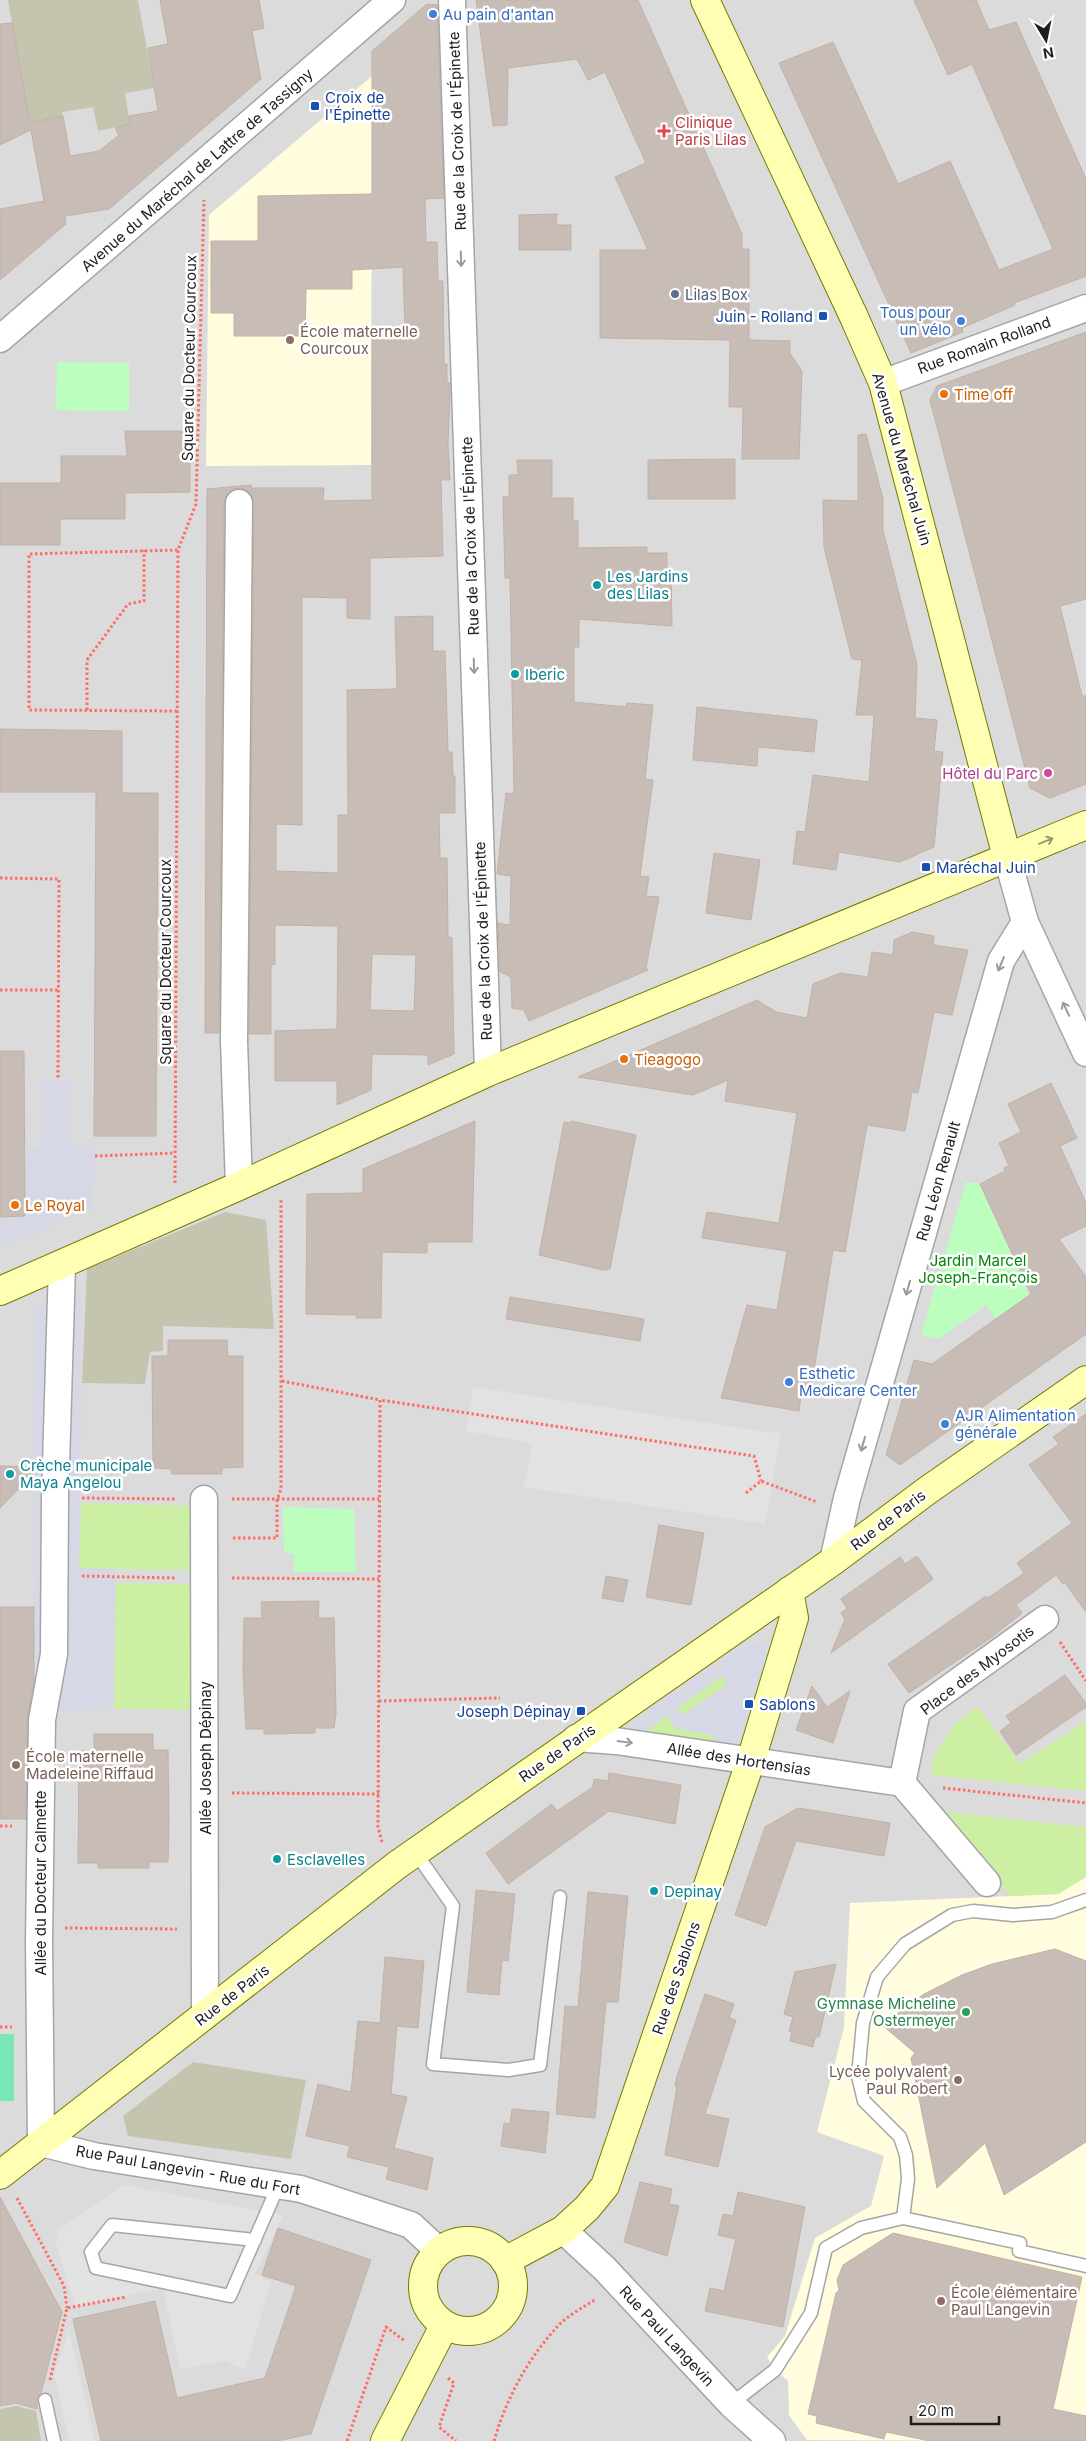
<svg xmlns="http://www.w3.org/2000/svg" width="1086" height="2441" font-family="Inter,sans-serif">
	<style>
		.residential { fill: #dcdbdb }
		.education { fill: #fffddd }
		.construction { fill: #c5c4ae }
		.grass { fill: #ccefa4 }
		.park { fill: #bcfebe }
		.pitch { fill: #79e6b8 }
		.parking { fill: #e2e2e2 }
		.plaza { fill: #d7d8e6; fill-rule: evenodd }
		.building { fill: #c8bdb6; stroke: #c3b0a4; fill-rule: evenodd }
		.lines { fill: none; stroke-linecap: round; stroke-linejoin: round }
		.lane-casing { stroke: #a5a5a5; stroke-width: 15 }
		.street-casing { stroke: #a5a5a5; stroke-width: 29 }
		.secondary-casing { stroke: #727a00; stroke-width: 30 }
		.path { stroke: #ff6e65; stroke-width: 3; stroke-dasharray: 2.5 2.5; stroke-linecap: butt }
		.lane { stroke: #fff; stroke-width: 12 }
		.street { stroke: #fff; stroke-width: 26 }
		.secondary { stroke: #feffb2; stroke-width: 28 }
		.oneway { stroke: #9a9a9a }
		.oneway2 { stroke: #999a6f }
		.shop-dot { fill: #3f7fe0; stroke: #fff; stroke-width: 2 }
		.transit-dot { fill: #1a4fb4; stroke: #fff; stroke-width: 2 }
		.health-dot { fill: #e0444e; stroke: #fff; stroke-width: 2 }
		.service-dot { fill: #5c6f8a; stroke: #fff; stroke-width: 2 }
		.education-dot { fill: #8d6e63; stroke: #fff; stroke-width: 2 }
		.food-dot { fill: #e8710a; stroke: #fff; stroke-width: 2 }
		.culture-dot { fill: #0f9aa8; stroke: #fff; stroke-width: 2 }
		.hotel-dot { fill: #d1479c; stroke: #fff; stroke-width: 2 }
		.leisure-dot { fill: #2e9e5b; stroke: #fff; stroke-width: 2 }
		.labels { text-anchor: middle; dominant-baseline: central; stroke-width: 5; stroke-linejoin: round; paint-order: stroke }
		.shop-label { font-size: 15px; fill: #366cbe; stroke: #fff; text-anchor: start }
		.transit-label { font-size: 15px; fill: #164399; stroke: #fff; text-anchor: start }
		.health-label { font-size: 15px; fill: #be3a42; stroke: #fff; text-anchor: start }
		.street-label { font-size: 15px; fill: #1e1e1e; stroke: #fff }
		.service-label { font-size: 15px; fill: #4e5e75; stroke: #fff; text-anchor: start }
		.education-label { font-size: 15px; fill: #785e54; stroke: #fff; text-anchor: start }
		.food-label { font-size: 15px; fill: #c56008; stroke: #fff; text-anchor: start }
		.culture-label { font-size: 15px; fill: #0d838f; stroke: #fff; text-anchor: start }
		.hotel-label { font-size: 15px; fill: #b23c85; stroke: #fff; text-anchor: end }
		.park-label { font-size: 15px; fill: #018707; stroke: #fff }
		.leisure-label { font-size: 15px; fill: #27864d; stroke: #fff; text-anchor: end }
	</style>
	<rect width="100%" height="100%" fill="#f0ebe3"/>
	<rect class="residential" x="0" y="0" width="1086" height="2441"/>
	<g class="education">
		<path d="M372,76L371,465L206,466L209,215Z"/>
		<path d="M1086,1877V2441L807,2440L789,2415L788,2381L775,2370L767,2357L785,2336L815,2238L871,2206L884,2156L817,2132L844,2027L850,1903L1058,1894Z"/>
	</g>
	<g class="construction">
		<path d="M8,0H138L154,88L125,93L130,124L98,131L93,107L62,112L63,116L30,123Z"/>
		<path d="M225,1212L266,1220L274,1329L163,1326V1351L150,1352L145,1384L82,1383L87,1269Z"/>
		<path d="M193,2062L306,2080L291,2159L128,2136L123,2116Z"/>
		<path d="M16,2406L36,2411L41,2441H0V2409Z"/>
	</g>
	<g class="grass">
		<path d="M81,1503L199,1506V1570L79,1569Z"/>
		<path d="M116,1583L201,1584L199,1710L114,1709Z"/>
		<path d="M722,1676L728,1684L683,1715L677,1708Z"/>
		<path d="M977,1706L1020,1764L1086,1721V1791L931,1775L934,1755L954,1726Z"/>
		<path d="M668,1715L674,1728L714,1736L712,1744L644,1733Z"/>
		<path d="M938,1811L1086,1827V1877L1058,1894L1011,1896Z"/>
	</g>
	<g class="park">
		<path d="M57,362L129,363V411L56,410Z"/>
		<path d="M966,1182L980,1184L1029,1295L996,1319L986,1305L943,1336L937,1338L921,1335Z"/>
		<path d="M283,1507L354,1509L356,1572H294V1554L284,1553Z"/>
	</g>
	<rect class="pitch" x="0" y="2034" width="14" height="67"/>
	<g class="parking">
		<path d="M473,1387L781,1434L765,1524L524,1487L532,1443L466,1431Z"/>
		<path d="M124,2185L283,2215L255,2274L271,2283L245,2369L224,2361L180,2369L163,2288L75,2307L56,2243L57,2231Z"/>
		<path d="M69,2331L95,2441H69L54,2374Z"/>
	</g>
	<g class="plaza">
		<path d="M71,1080L72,1146L96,1145L92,1208L0,1248V1221L2,1217L25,1216L26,1149L40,1148L41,1081Z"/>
		<path d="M82,1290L79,1568L115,1569L114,1709L33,1711L34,1309Z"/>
		<path d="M750,1644L760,1645L765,1648L769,1660L746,1727L731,1744L727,1746L712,1744L714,1735L674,1728L668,1715L644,1733L636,1731L633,1724L638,1717L644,1722L653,1715L649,1709L676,1691L680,1697L688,1692L684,1685L713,1665L717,1671L723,1666L720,1661L742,1646ZM722,1676L727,1684L683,1715L677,1707Z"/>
	</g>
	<g class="building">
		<path d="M160,0H259L264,28L252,31L261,79L109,209L65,216L66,224L0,280V209L44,201L31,130L0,145V24L12,23L30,123L63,116L70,156L99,151L119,135L115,128L130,124L129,116L158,111L148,48L168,44Z"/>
		<path d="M476,0H638L742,234V249H749V340L790,341V353L802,371L799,459H742L743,407H729L730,340L600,338V250H648L615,177L646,163L605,72L588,80L577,59L508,68L507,125L493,126Z"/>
		<path d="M914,0H976L989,30L1016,22L1086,179V276L1014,303L1015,305L962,328L963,332L911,353L779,63L833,42L898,184L950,161L999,270L1053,249L972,64L948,75Z"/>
		<path d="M427,4L437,5L444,198L425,199L426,242H437L438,281H443L444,364H447V383H450V392L448,443L450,480H441L443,556L370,558V619L347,618V598L302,597V825L276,824V871L338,873V815H348L347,690L397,689L395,617L433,616V651H445L448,752H452L453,776H455V813H439L440,858H447L448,937L452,938L454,1054L428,1065V1055L372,1054L371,1090L337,1105V1081H275V1031L337,1029L338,926L275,925V964L271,965V1034H249L254,503L252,495L246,490L240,488L231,490L226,496L224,503L219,1033H205L207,489L251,485V488H324L323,501L372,500V331L405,330L403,267L352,270V289H306L305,336H234V313H211V241H258V196L372,194V51ZM372,954L416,955L414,1011L370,1010Z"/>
		<path d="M557,214L556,225H571V250H519V215Z"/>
		<path d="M1086,332V599L1060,606L1082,696H1086V784L1050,798L1030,788L930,400L937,386Z"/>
		<path d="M125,431H190V492L125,493V519H60V545H0V483H61V456H127Z"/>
		<path d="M866,434L883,499V530L917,665L915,718L937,720L934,751L943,752L934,847L900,862L839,852L836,870L793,864L797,831L805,832L813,775L869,782L874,715H856L862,660L852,659L824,547L823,500L858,501V435Z"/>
		<path d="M735,459V499H648V460Z"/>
		<path d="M517,460H552V498H573V521H578V548L647,547V553H667V572H671L672,626L579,619V647H574V702L626,707L627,703L653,705L645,779L653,780L640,876L649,877L646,896L659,897L646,968L648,970L529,1021L524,1010L512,1008L511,977L500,972L498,923L510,925L511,876L497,874L506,793L514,794L510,578H505L503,497H509V475H518Z"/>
		<path d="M697,707L817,720L814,752L758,747L757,766L693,760Z"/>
		<path d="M0,729L122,731V793H158L156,1136H94L96,792H0Z"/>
		<path d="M714,853L760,860L751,920L706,913Z"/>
		<path d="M912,932L934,936L933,945L968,950L952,1015L934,1012L918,1093L912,1092L905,1131L867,1125L845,1252L833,1250L810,1396L801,1394L799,1411L721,1398L747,1305L777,1310L787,1251L702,1238L707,1212L779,1223L797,1113L725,1101L728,1080L693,1095L578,1077L757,1000L776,1012L807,1018L813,984L840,973L868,977L872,952L893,955L894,940Z"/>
		<path d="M0,1051H24L25,1216L0,1217Z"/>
		<path d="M1051,1083L1077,1138L1060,1146L1086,1203V1226L1059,1239L1086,1277V1334L900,1465L886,1455L914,1360L932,1364L1031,1294L980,1184L1005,1171L1004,1168L1009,1166L999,1143L1021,1132L1008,1104Z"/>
		<path d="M475,1121L472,1242H427V1253L382,1252L381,1318H356L357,1315L306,1314L307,1194L363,1193V1169Z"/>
		<path d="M571,1121L636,1135L610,1269L603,1270L539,1255L564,1122L571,1123Z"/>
		<path d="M510,1297L644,1319L640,1341L506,1319Z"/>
		<path d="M168,1340H227L228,1356H243V1467L222,1468V1474H172L171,1469L153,1468L152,1356H168Z"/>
		<path d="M1086,1414V1612L1065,1583L1063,1584L1056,1575L1016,1605L1022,1613L992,1637L909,1693L888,1664L986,1596L988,1598L1024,1573L1017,1563L1072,1523L1029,1465L1059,1444L1053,1437Z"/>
		<path d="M0,1466L40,1467L0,1508Z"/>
		<path d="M659,1525L704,1533L691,1605L646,1597Z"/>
		<path d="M917,1556L933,1579L831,1653L845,1619L841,1613L847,1608L841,1599L900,1557L905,1564Z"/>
		<path d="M606,1576L628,1580L623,1602L602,1598Z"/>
		<path d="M319,1601L318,1618H334L336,1714L334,1728H315V1733L264,1734V1729H246L243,1672L244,1618H262L261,1602Z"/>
		<path d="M0,1607H34V1682L27,1720L26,1819H0Z"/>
		<path d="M1065,1675L1086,1703V1707L1016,1755L1000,1731L1011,1723L1006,1716Z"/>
		<path d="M812,1686L827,1707L850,1691L833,1743L796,1730Z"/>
		<path d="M94,1734H153V1750H168L169,1822L168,1862H149V1868H98V1863H78L79,1751H94Z"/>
		<path d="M609,1773L681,1785L675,1824L609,1811L508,1884L486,1853L552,1804L557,1811L593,1787L594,1779L608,1781Z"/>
		<path d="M798,1808L890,1823L884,1856L796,1841L766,1926L735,1915L765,1827Z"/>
		<path d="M476,1890L515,1894L508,1961L502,1960L499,1995L467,1992Z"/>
		<path d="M588,1892L628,1896L618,2002H606L595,2118L556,2114L565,2006L578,2007Z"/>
		<path d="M1055,1949L1086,1961V2142L1004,2195L985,2143L937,2188L911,2058L915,2053L882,2025L924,1994L962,1975L992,1964Z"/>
		<path d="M385,1957L424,1961L418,2028L397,2026L391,2094L407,2097L394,2148L433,2158L427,2190L386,2179L389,2167L347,2157L350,2146L306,2136L318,2084L351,2092L358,2021L380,2023Z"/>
		<path d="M836,1964L819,2037H815L813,2047L790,2041L792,2031H789L793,2017L784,2014L795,1972Z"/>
		<path d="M705,1994L734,2004L729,2018L736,2020L705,2114L729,2119L718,2167L665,2155L677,2087L675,2086L677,2076Z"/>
		<path d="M512,2109L549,2112L545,2153L501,2146L504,2123L510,2124Z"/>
		<path d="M640,2182L672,2189L669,2204L679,2206L667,2256L624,2242Z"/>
		<path d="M738,2192L805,2207L783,2327L705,2311L710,2288L724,2291L736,2239L718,2235L723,2214L733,2216Z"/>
		<path d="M0,2197L62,2312L41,2393L37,2398V2409L16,2403L0,2406Z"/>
		<path d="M278,2228L371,2260L311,2434L277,2441H101L73,2319L155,2301L177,2398L265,2378L296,2286L262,2275Z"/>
		<path d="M893,2233L1082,2277L1053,2409L1086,2416V2441H930L886,2432L884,2439L816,2423L817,2416L808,2414L836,2293L839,2290L837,2280L843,2265Z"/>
	</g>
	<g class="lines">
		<defs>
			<g id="lane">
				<path d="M415,1852L453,1906L433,2064L508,2070L540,2065L560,1897"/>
				<path d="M903,2218L908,2179L906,2155L900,2137L864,2101L858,2076L863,2023L877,1977L905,1944L952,1915L973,1911L1013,1915L1052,1912L1086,1900"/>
				<path d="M255,2240L112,2225L91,2252L96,2268L230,2296L279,2184"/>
				<path d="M45,2400L54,2441"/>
				<path d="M731,2404L775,2370L811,2313L826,2248L861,2228L903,2218L1020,2243L1019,2251L1086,2266"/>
			</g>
			<g id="street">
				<path d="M452,0L488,1072"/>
				<path d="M0,339L392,0"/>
				<path d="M883,383L1086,308"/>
				<path d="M239,503L234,1041L239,1186"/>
				<path d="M1007,857L1025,922L1086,1053"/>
				<path d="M62,1265L55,1498L54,1654L42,1720L39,1942L41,2143L94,2156L301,2189L411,2225L439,2251"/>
				<path d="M204,1499L205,2016"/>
				<path d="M833,1561L847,1498L1001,961L1025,922"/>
				<path d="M576,1738L616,1741L902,1783L987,1883"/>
				<path d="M902,1783L917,1711L1045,1619"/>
				<path d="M563,2230L605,2269L731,2404L772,2441"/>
			</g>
			<g id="secondary">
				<path d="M705,0L854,317L883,383L1007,857"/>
				<path d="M0,1291L239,1186L488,1072L1086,825"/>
				<path d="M0,2175L397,1865L833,1561L928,1490L1086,1380"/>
				<circle cx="468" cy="2286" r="45"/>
				<path d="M505,2261L563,2230L587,2208L605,2186L751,1760L794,1618L789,1591"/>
				<path d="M385,2441L444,2326"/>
			</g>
		</defs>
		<use href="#lane" class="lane-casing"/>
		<use href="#street" class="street-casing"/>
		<use href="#secondary" class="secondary-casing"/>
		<g class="path">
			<path d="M87,710V660L128,604L144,601V550"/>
			<path d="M177,711L29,710V554L178,550"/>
			<path d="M0,878L59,879L58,1080"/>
			<path d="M0,990H59"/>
			<path d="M95,1156L175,1153"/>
			<path d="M175,1183L178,550L196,504L204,200"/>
			<path d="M282,1381L380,1400"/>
			<path d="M746,1493L761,1481L817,1502"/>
			<path d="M82,1498L176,1499"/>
			<path d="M232,1499H379"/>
			<path d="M233,1538H277V1500L281,1489V1199"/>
			<path d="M82,1576L176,1578"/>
			<path d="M232,1578L379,1579"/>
			<path d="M1060,1642L1086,1681"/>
			<path d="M379,1701L500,1698"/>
			<path d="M943,1788L1086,1803"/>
			<path d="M232,1793L379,1794"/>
			<path d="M0,1826H12"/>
			<path d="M382,1842L378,1827L380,1400L754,1456L761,1481"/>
			<path d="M65,1928L177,1929"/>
			<path d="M0,2027H12"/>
			<path d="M17,2198L64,2286L67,2308"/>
			<path d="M448,2378L454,2383L439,2427L456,2441"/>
			<path d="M50,2380L67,2308L126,2297"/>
			<path d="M347,2441L386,2327L405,2341"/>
			<path d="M494,2441C506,2399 528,2358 558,2326C568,2315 584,2307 596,2299"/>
		</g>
		<use href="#lane" class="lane"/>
		<use href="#street" class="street"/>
		<use href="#secondary" class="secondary"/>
	</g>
	<defs><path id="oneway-shaft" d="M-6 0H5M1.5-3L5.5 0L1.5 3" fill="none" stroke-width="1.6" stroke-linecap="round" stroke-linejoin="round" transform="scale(1.25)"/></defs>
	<g class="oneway">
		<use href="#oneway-shaft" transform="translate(461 259) rotate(88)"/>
		<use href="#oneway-shaft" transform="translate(474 666) rotate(88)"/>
		<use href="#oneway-shaft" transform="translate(1001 964) rotate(113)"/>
		<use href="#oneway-shaft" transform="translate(1066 1009) rotate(-115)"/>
		<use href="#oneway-shaft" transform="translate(908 1288) rotate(106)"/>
		<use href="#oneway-shaft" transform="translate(863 1444) rotate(106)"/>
		<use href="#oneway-shaft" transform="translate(625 1742) rotate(8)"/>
	</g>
	<use class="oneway2" href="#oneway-shaft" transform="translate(1046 841) rotate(-22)"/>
	<g class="shop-dot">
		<circle cx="433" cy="14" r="5"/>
		<circle cx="961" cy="321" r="5"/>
		<circle cx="789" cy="1382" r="5"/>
		<circle cx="945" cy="1424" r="5"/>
	</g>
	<g class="transit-dot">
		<rect x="310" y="101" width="10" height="10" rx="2.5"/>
		<rect x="818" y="311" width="10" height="10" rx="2.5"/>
		<rect x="921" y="862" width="10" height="10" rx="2.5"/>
		<rect x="744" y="1699" width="10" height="10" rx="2.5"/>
		<rect x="576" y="1706" width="10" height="10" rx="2.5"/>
	</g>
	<path class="health-dot" d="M661.5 123.5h5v5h5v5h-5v5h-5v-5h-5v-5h5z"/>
	<circle class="service-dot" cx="675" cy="294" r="5"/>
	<g class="education-dot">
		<circle cx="290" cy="340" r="5"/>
		<circle cx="16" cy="1765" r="5"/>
		<circle cx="958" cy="2080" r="5"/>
		<circle cx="941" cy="2301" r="5"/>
	</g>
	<g class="food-dot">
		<circle cx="944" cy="394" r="5"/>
		<circle cx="624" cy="1059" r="5"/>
		<circle cx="15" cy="1205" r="5"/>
	</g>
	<g class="culture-dot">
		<circle cx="597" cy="585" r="5"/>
		<circle cx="515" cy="674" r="5"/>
		<circle cx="10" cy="1474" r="5"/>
		<circle cx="277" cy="1859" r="5"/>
		<circle cx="654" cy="1891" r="5"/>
	</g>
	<circle class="hotel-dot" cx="1048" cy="773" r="5"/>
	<circle class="leisure-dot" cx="966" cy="2012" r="5"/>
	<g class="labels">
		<g class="shop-label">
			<text x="443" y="14">Au pain d'antan</text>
			<text x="951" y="312" text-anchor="end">Tous pour<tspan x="951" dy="17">un vélo</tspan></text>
			<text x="799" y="1373">Esthetic<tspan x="799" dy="17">Medicare Center</tspan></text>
			<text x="955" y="1415">AJR Alimentation<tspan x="955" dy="17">générale</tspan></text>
		</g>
		<g class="transit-label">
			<text x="325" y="97">Croix de<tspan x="325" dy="17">l'Épinette</tspan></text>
			<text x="813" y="316" text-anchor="end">Juin - Rolland</text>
			<text x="936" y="867">Maréchal Juin</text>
			<text x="759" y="1704">Sablons</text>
			<text x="571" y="1711" text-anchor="end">Joseph Dépinay</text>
		</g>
		<g class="health-label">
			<text x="675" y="122">Clinique<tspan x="675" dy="17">Paris Lilas</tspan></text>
		</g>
		<g class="street-label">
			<text transform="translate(457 131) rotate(-92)">Rue de la Croix de l'Épinette</text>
			<text transform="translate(197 170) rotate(-41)">Avenue du Maréchal de Lattre de Tassigny</text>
			<text transform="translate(984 345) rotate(-20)">Rue Romain Rolland</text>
			<text transform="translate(189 358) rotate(-89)">Square du Docteur Courcoux</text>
			<text transform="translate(902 459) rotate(74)">Avenue du Maréchal Juin</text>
			<text transform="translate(470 536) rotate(-92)">Rue de la Croix de l'Épinette</text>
			<text transform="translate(483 941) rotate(-92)">Rue de la Croix de l'Épinette</text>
			<text transform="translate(165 962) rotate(-90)">Square du Docteur Courcoux</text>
			<text transform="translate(938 1181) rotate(-74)">Rue Léon Renault</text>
			<text transform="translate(888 1520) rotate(-37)">Rue de Paris</text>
			<text transform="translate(977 1670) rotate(-37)">Place des Myosotis</text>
			<text transform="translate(557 1753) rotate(-35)">Rue de Paris</text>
			<text transform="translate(205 1758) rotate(-90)">Allée Joseph Dépinay</text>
			<text transform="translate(739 1759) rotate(9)">Allée des Hortensias</text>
			<text transform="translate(40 1883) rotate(-90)">Allée du Docteur Calmette</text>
			<text transform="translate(676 1978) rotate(-71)">Rue des Sablons</text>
			<text transform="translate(232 1995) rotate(-38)">Rue de Paris</text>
			<text transform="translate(188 2170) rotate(10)">Rue Paul Langevin - Rue du Fort</text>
			<text transform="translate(667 2336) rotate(47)">Rue Paul Langevin</text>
		</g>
		<g class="service-label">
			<text x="685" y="294">Lilas Box</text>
		</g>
		<g class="education-label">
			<text x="300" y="331">École maternelle<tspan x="300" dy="17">Courcoux</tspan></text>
			<text x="26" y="1756">École maternelle<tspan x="26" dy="17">Madeleine Riffaud</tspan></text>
			<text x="948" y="2071" text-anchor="end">Lycée polyvalent<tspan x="948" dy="17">Paul Robert</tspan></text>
			<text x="951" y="2292">École élémentaire<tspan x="951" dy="17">Paul Langevin</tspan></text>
		</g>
		<g class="food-label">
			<text x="954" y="394">Time off</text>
			<text x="634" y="1059">Tieagogo</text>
			<text x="25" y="1205">Le Royal</text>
		</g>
		<g class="culture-label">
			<text x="607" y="576">Les Jardins<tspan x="607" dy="17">des Lilas</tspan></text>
			<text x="525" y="674">Iberic</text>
			<text x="20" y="1465">Crèche municipale<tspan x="20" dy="17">Maya Angelou</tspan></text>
			<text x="287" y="1859">Esclavelles</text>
			<text x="664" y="1891">Depinay</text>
		</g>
		<g class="hotel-label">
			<text x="1038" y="773">Hôtel du Parc</text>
		</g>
		<g class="park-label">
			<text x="978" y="1260">Jardin Marcel<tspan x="978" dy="17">Joseph-François</tspan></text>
		</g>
		<g class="leisure-label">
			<text x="956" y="2003">Gymnase Micheline<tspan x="956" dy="17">Ostermeyer</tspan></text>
		</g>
	</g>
	<g transform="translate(1046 40) rotate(170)" stroke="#ffffff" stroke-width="4" paint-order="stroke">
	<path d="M0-4L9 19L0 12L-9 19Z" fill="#1e1e1e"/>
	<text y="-8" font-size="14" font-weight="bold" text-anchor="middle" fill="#1e1e1e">N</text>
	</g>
	<path d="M911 2416v8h88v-8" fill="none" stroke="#1e1e1e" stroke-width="2.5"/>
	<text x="918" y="2416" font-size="15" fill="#1e1e1e" stroke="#ffffff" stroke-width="4" paint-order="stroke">20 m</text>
</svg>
